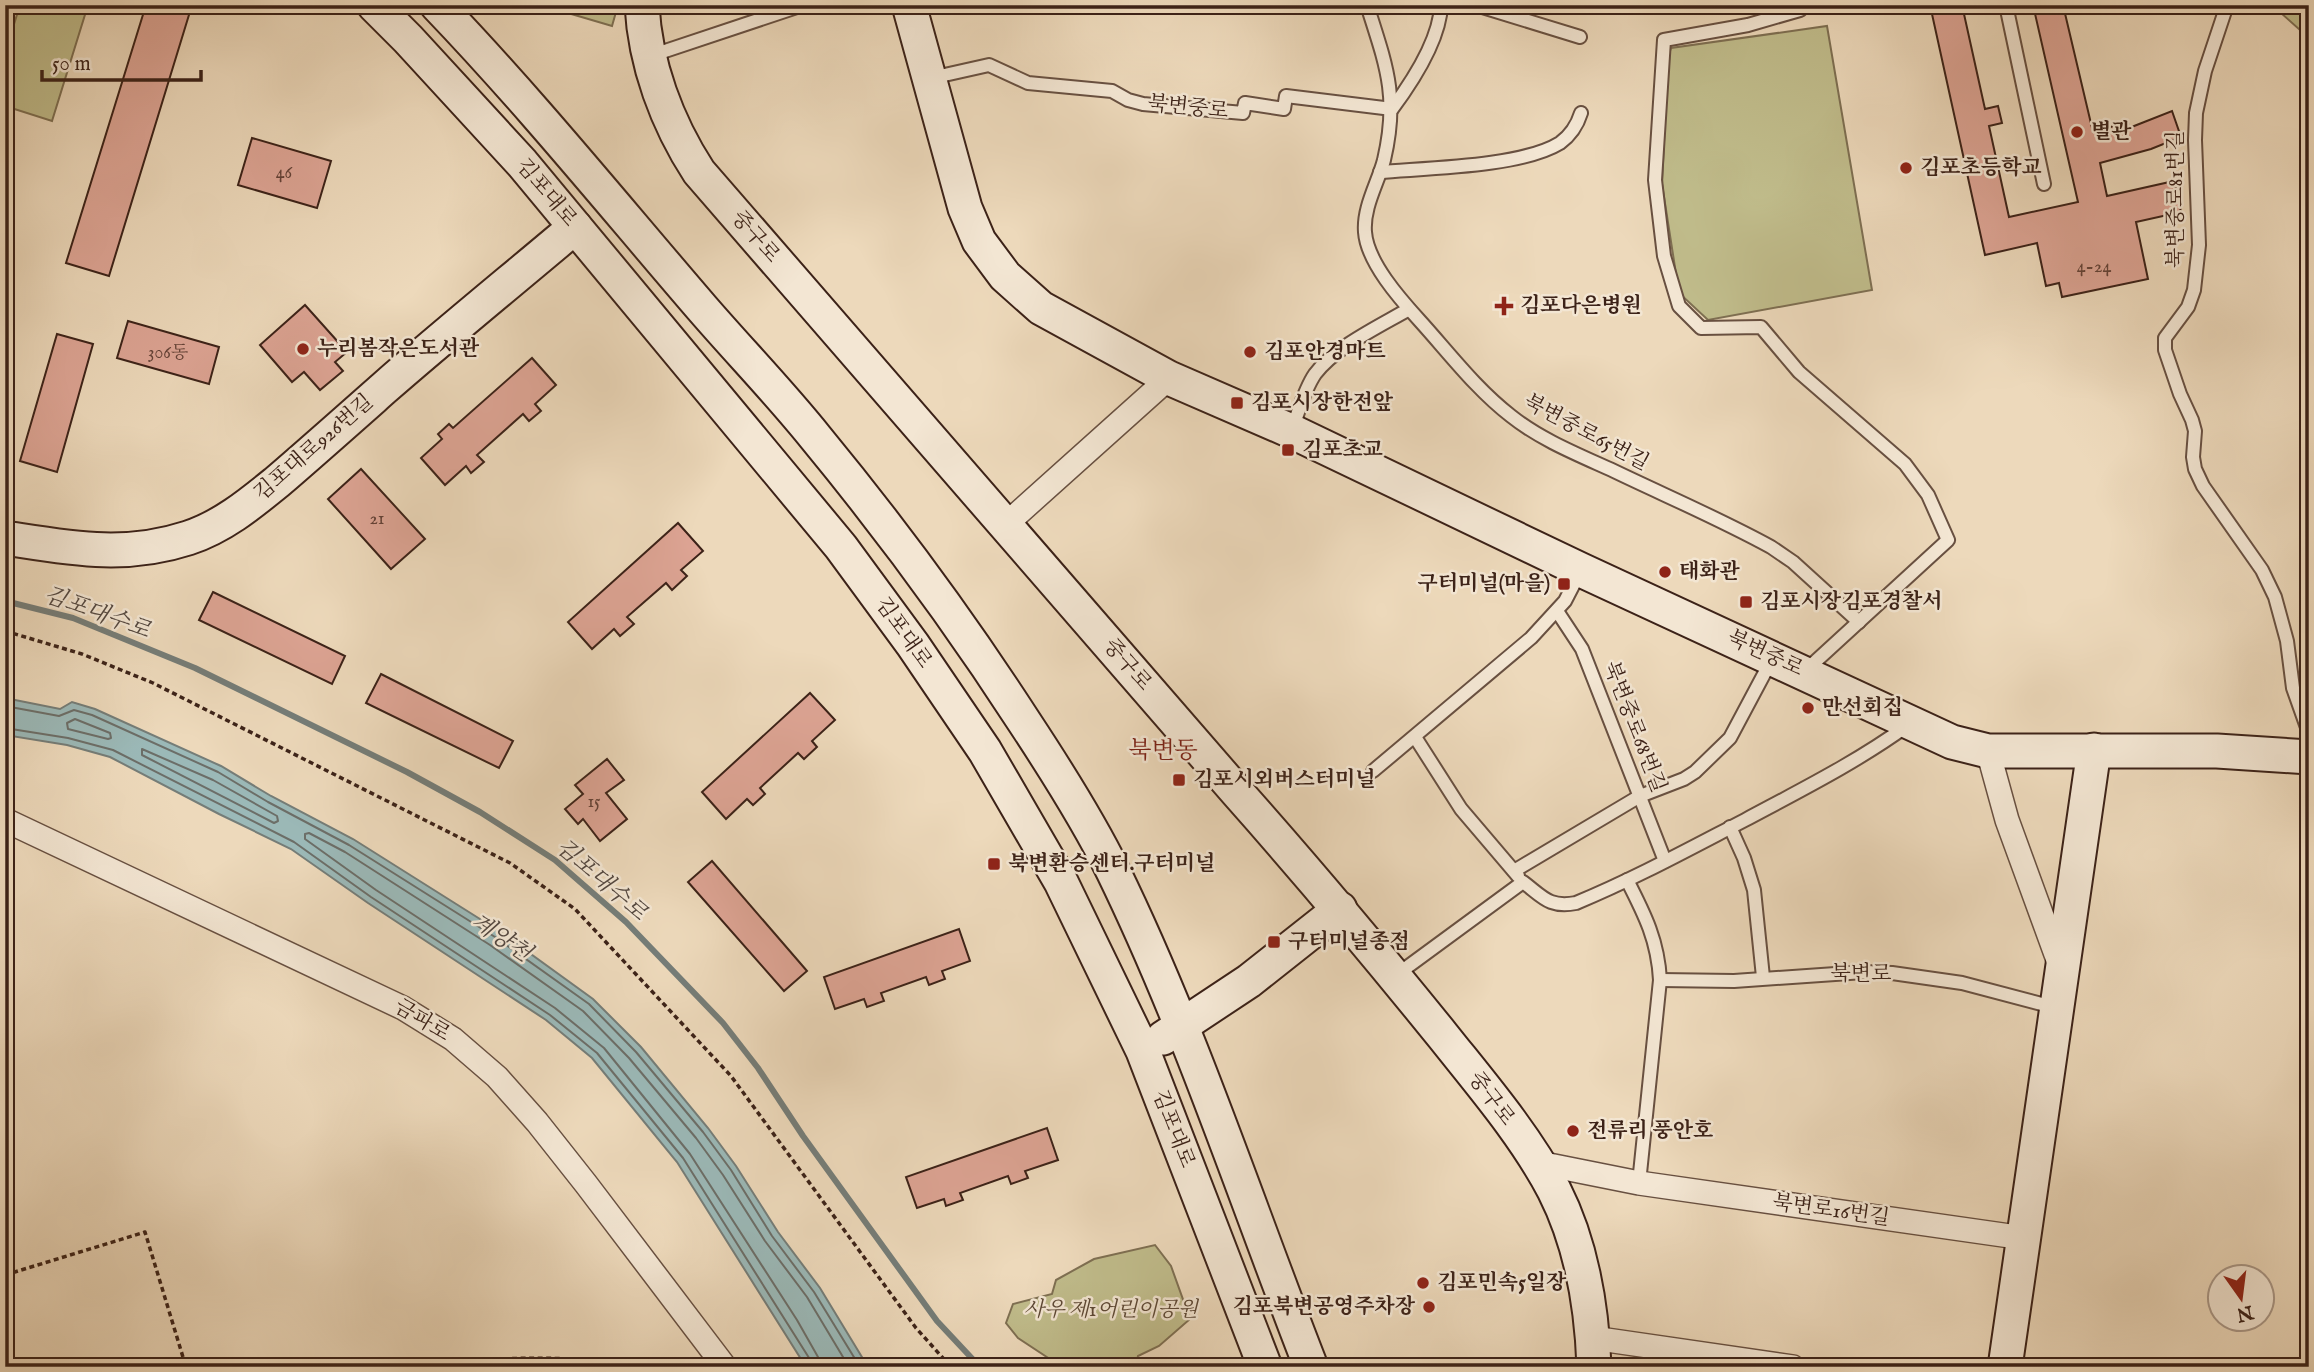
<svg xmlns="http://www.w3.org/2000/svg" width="2314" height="1372" font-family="'IM FELL English','Noto Serif KR',serif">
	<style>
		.green { fill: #c0bc8b; stroke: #7e6f52; stroke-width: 2 }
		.water { fill: #9bb9b8; stroke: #757d78; stroke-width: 2 }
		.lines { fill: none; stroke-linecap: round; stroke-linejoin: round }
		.shore { stroke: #6c6e68; stroke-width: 2 }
		.stream { stroke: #757d78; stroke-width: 6 }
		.building { fill: #dda494; stroke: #3c2218; stroke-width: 2 }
		.lane-casing { stroke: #685041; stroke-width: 16 }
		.street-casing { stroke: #685041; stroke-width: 26 }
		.secondary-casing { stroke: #3c2218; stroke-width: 37 }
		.path { stroke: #3c2218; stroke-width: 3.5; stroke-dasharray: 5 3.5; stroke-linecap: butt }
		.lane { stroke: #f3e6d3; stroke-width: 12 }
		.street { stroke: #f3e6d3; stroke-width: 23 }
		.secondary { stroke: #f3e6d3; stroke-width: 33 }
		.poi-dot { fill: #8f2418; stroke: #f3e6d3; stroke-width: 2.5 }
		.labels { text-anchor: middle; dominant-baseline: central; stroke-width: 5; stroke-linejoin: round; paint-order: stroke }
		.number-label { font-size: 18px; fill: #644237 }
		.street-label { font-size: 21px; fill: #3c2218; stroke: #f3e6d3 }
		.poi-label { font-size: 21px; font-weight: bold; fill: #3c2218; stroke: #f3e6d3; text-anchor: start }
		.park-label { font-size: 21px; font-style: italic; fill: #5d4835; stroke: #f3e6d3 }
		.water-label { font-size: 23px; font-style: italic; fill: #544840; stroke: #f3e6d3 }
		.quarter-label { font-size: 24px; fill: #7a1f14; stroke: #f3e6d3 }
	</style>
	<rect width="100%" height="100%" fill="#edd9bb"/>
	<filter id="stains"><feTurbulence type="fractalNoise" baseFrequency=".00286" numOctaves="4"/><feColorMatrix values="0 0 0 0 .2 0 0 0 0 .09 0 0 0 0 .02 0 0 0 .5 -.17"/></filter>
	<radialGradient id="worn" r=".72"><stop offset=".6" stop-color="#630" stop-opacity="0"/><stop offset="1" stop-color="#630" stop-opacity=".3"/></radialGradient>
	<g class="green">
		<path d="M20,5H88L52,121L5,106V53Z"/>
		<path d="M552,5H618L612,26L551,8Z"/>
		<path d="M2272,5H2309V38Z"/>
		<path d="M1827,26L1872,290L1708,320L1679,293L1662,184L1668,57L1671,48Z"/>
		<path d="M1155,1245L1171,1266L1190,1319L1159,1346L1138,1356L1136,1367H1062L1018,1338L1006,1323L1013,1304L1052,1294L1056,1280L1094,1259Z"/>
	</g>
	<path class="water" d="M5,698L60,709L72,702L95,709L221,766L271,796L353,839L499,931L593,999L641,1047L708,1128L736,1166L778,1232L820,1288L868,1367H806L677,1162L592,1058L546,1020L368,903L291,849L219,814L110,757L67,745L5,735Z"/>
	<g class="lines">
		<g class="shore">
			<path d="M5,706L59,716L74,710L92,715L218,772L268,802L349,845L495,937L589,1004L636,1052L703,1132L731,1170L772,1236L814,1292L860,1367"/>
			<path d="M75,719L110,733L111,738L108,739L68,729L67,723Z"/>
			<path d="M5,728L68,738L113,750L294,842L371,897L550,1015L597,1053L683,1158L811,1361V1367"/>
			<path d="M142,749L213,780L277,816L278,821L274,823L142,755Z"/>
			<path d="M820,1367L818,1357L797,1320L690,1154L604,1048L555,1008L376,890L305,839V834L309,833L345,852L490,945L583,1011L629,1058L696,1138L723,1175L765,1241L807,1297L849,1367"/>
		</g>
		<path class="stream" d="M5,601L73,618L195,668L407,772L480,812L555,860L626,922L723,1023L758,1068L803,1136L937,1321L980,1367"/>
	</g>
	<g class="building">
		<path d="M146,5H192L109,276L66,263Z"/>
		<path d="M1930,5H1962L1985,109L1998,106L2002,123L1989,126L2009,217L2078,202L2033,5H2063L2093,132L2128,122L2129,128L2172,111L2181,137L2151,149L2100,163L2107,196L2174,181L2181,212L2136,222L2148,279L2062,297L2059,283L2046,286L2037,243L1985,255Z"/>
		<path d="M252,138L331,161L317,208L238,185Z"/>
		<path d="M305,305L347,352L335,362L343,371L320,390L304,372L292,382L260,345Z"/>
		<path d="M128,321L219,347L209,384L117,358Z"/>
		<path d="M57,334L93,344L57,472L20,461Z"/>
		<path d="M532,358L556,385L535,404L541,411L529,421L523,414L477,455L484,462L471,473L466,466L445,485L421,458L442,439L438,434L449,424L453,428Z"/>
		<path d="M361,469L425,539L391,569L328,499Z"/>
		<path d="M678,523L703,551L681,570L687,576L672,590L666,583L627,617L634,624L620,636L614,629L592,649L568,622Z"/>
		<path d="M213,592L345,656L332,684L199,620Z"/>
		<path d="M381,674L513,741L499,768L366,703Z"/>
		<path d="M810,693L835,720L812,741L817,747L804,759L798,753L760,788L765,794L753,805L747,799L726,819L702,792Z"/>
		<path d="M607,759L624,780L606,793L627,819L600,841L583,819L578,824L565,809L583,794L575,785Z"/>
		<path d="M712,861L807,971L784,991L688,882Z"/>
		<path d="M959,929L970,961L942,971L945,979L929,985L926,977L881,993L884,1001L867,1007L864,999L835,1009L824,977Z"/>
		<path d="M1047,1128L1058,1160L1025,1171L1028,1178L1011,1184L1008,1176L960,1193L963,1200L946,1206L944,1199L917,1208L906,1177Z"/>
	</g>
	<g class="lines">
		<defs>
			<g id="lane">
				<path d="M1367,5C1386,65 1399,96 1384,160C1378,183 1363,207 1365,232C1367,262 1400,299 1420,321C1449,353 1476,389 1511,416C1541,440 1579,455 1614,471C1666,496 1720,519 1771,547L1793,562L1859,622"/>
				<path d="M1476,5L1580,37"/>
				<path d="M1800,5V10L1748,25L1664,40L1655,180L1664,256L1679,306L1701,328L1761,327L1799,372L1905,464L1928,495L1948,540L1804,672"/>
				<path d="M2006,5L2044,184"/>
				<path d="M2227,5L2205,71L2196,113L2195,140L2199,245L2194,290L2188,307L2165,338V350L2180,394L2192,420L2195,431L2193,457L2195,469L2203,486L2262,570L2275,597L2287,641L2293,688L2309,733"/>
				<path d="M650,56L803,5"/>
				<path d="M931,78L989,65L1028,83L1112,91L1128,100L1143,104L1243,113L1245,103L1284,109L1286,96L1392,109C1412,82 1440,39 1441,5"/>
				<path d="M1380,172C1427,168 1521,167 1560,143C1571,135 1577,126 1581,113"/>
				<path d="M1292,429C1299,411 1304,390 1315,374C1335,347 1380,326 1409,309"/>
				<path d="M1557,611L1582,649L1665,861"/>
				<path d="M1415,737L1461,809L1518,876"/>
				<path d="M1373,771L1531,638L1565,601L1580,572"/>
				<path d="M1730,827L1744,858L1754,890L1763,977"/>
				<path d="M1514,871L1640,796L1684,779L1695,772L1730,738L1771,661"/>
				<path d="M1627,880C1645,915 1658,941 1660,980L1639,1183"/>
				<path d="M1395,976L1523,882C1543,897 1549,908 1576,903C1634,879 1689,849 1745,820C1801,790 1857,762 1908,725"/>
				<path d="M1660,980L1734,981L1864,972L1892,973L1962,983L2057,1008"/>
			</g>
			<g id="street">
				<path d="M1004,526L1169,378"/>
				<path d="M1988,751L2007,820L2061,968"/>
				<path d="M5,820L403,1008L453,1039L497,1077L537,1122L586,1184L725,1367"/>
				<path d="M1539,1163L1639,1183L2024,1238"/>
				<path d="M1593,1338L1793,1367"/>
			</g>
			<g id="secondary">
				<path d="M374,5L408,39L522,163L841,547L913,645L985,751L1061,882L1143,1051L1265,1367"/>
				<path d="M437,5C530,102 615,207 702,308C740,352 780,393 816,438C891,529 961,624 1025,723C1056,770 1088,820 1113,871C1191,1031 1246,1201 1311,1367"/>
				<path d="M642,5C645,64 667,123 699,172C877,380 1057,586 1237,792C1308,872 1376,953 1443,1036C1482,1085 1525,1135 1554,1190C1581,1243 1592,1308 1594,1367"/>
				<path d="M909,5L965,208L979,241L1005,276L1041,308L1169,378L1291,431L1581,570L1952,742L1988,751H2217L2309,757"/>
				<path d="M5,538C70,548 124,559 188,538C222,527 250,504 277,482C313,451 349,419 384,388C447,333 511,281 575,227"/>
				<path d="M1163,1038L1249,981L1340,909"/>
				<path d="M2005,1367L2094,750"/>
			</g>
		</defs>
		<use href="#lane" class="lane-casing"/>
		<use href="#street" class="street-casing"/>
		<use href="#secondary" class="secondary-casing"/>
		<g class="path">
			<path d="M5,631L82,654L153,683L510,863L575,909L731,1076L916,1328L951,1367"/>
			<path d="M5,1275L145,1232L186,1367"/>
			<path d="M402,1367C484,1359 556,1352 638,1367"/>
		</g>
		<use href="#lane" class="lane"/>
		<use href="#street" class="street"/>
		<use href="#secondary" class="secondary"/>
	</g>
	<g class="poi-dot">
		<circle cx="2077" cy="132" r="7"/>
		<circle cx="1906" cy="168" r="7"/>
		<path d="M1500.5 295.5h7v7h7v7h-7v7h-7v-7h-7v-7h7z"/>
		<circle cx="303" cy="349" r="7"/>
		<circle cx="1250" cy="352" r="7"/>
		<rect x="1230" y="396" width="14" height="14" rx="3.5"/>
		<rect x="1281" y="443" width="14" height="14" rx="3.5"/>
		<circle cx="1665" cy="572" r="7"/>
		<rect x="1557" y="577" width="14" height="14" rx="3.5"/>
		<rect x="1739" y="595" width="14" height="14" rx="3.5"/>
		<circle cx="1808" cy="708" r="7"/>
		<rect x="1172" y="773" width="14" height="14" rx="3.5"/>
		<rect x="987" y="857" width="14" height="14" rx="3.5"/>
		<rect x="1267" y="935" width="14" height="14" rx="3.5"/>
		<circle cx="1573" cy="1131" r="7"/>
		<circle cx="1423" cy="1283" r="7"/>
		<circle cx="1429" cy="1307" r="7"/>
	</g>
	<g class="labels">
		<g class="number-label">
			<text x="284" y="173">46</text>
			<text x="2094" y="267">4-24</text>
			<text x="168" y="353">306동</text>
			<text x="377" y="519">21</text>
			<text x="594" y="802">15</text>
		</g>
		<g class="street-label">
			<text transform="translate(1188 108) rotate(6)">북변중로</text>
			<text transform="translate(546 193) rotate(50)">김포대로</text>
			<text transform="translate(2176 199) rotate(-90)">북변중로81번길</text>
			<text transform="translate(755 237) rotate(49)">중구로</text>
			<text transform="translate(1586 433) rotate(28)">북변중로65번길</text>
			<text transform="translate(314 448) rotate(-41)">김포대로926번길</text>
			<text transform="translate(903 633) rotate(55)">김포대로</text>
			<text transform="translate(1765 654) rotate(25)">북변중로</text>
			<text transform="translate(1127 665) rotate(49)">중구로</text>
			<text transform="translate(1634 727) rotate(69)">북변중로68번길</text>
			<text x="1861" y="974">북변로</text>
			<text transform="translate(422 1021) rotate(31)">금파로</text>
			<text transform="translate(1491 1099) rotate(53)">중구로</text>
			<text transform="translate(1173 1129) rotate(69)">김포대로</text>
			<text transform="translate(1831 1211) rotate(8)">북변로16번길</text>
		</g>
		<g class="poi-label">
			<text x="2091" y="132">별관</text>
			<text x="1920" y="168">김포초등학교</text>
			<text x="1520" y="306">김포다은병원</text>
			<text x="317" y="349">누리봄작은도서관</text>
			<text x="1264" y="352">김포안경마트</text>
			<text x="1251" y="403">김포시장한전앞</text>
			<text x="1302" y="450">김포초교</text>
			<text x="1679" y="572">태화관</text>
			<text x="1550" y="584" text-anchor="end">구터미널(마을)</text>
			<text x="1760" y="602">김포시장김포경찰서</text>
			<text x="1822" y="708">만선회집</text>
			<text x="1193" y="780">김포시외버스터미널</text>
			<text x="1008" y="864">북변환승센터.구터미널</text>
			<text x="1288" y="942">구터미널종점</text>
			<text x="1587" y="1131">전류리 풍안호</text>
			<text x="1437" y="1283">김포민속5일장</text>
			<text x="1415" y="1307" text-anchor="end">김포북변공영주차장</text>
		</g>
		<g class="park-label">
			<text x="1111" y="1310">사우 제1어린이공원</text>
		</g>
		<g class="water-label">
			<text transform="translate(97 613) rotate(20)">김포대수로</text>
			<text transform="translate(601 880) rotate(41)">김포대수로</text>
			<text transform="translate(501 938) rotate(34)">계양천</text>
		</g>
		<g class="quarter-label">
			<text x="1163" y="751">북변동</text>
		</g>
	</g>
	<rect width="2314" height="1372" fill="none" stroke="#edd9bb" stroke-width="28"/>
	<rect x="7" y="7" width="2300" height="1358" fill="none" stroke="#3c2218" stroke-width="3.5"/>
	<rect x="14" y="14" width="2286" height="1344" fill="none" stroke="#3c2218" stroke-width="2"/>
	<g transform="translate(2241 1298) rotate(166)"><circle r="33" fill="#f3e6d3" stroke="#aa9888" stroke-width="2"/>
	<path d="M0-5L12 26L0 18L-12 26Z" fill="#8f2418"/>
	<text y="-10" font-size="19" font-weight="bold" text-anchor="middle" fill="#3c2218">N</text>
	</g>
	<path d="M42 70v10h159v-10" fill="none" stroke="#3c2218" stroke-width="3.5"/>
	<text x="52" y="70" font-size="21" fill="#3c2218" stroke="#f3e6d3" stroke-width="5" paint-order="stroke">50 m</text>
	<rect width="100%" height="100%" filter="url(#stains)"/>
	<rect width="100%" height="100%" fill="url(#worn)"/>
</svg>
